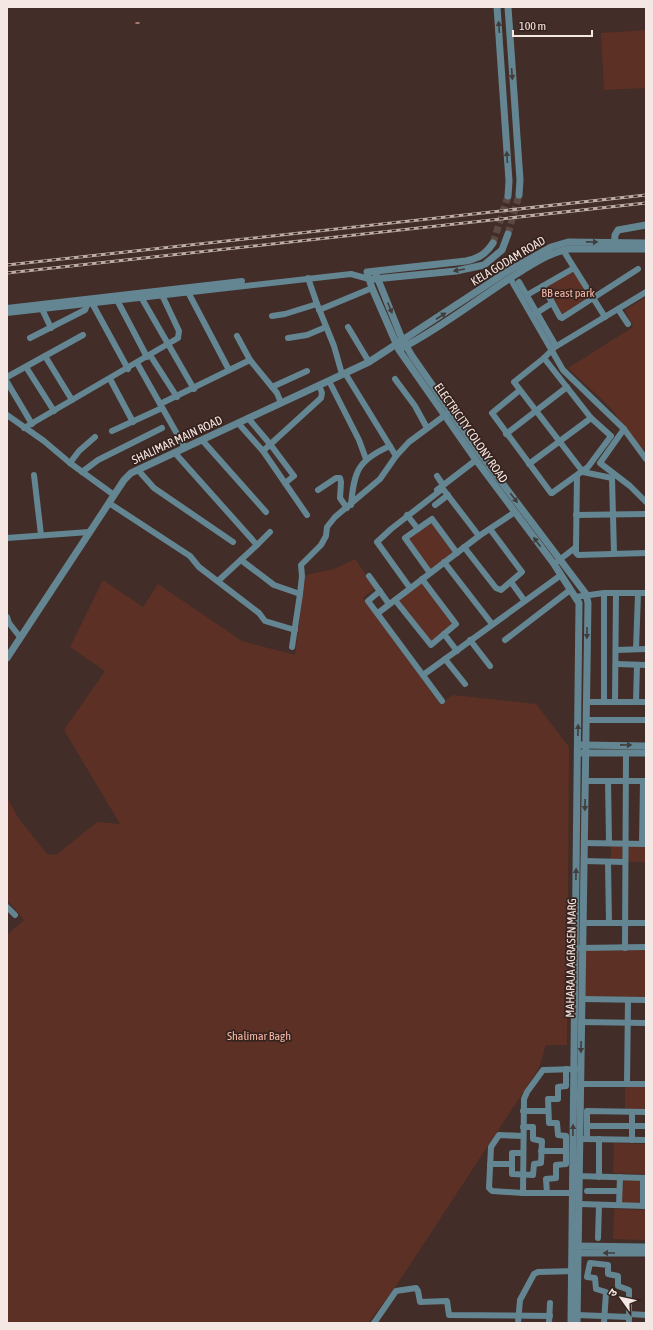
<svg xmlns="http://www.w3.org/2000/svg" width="653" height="1330" font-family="'Asap Condensed','Noto Sans Devanagari',sans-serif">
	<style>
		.green { fill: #5c3025 }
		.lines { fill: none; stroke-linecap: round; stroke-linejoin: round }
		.stream { stroke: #c38e80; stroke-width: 1.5 }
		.tertiary-tunnel { stroke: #5d4944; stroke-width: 7; stroke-dasharray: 7 3.5; stroke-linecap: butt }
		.minor { stroke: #638692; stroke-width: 6 }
		.tertiary { stroke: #638692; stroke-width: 7 }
		.rail-casing { stroke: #bdaca8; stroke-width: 3 }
		.rail { stroke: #37231e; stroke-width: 1.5; stroke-dasharray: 4.5; stroke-linecap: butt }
		.oneway { fill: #423c3b }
		.labels { text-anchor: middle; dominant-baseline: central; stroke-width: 3.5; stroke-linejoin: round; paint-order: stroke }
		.street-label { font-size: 12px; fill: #f5e7e3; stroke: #37231e }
		.park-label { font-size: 12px; fill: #f3b6a5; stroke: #37231e }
	</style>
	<rect width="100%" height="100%" fill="#422d28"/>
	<g class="green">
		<path d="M646,30V88L604,90L601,33Z"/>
		<path d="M574,270L591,298L562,316L545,288Z"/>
		<path d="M646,297V448L642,450L610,407L568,368L633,327L625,310Z"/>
		<path d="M431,521L454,553L430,571L407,539Z"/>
		<path d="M355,559L375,588L363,598L440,704L453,695L536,704L569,747L567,1045H546L539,1068L396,1286L368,1323H7V935L24,920L7,900V797L19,819L48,855L57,854L97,822L120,824L64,730L105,671L70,647L103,580L143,607L158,584L242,641L295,655L305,575L334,569Z"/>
		<path d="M421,582L454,624L430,643L397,600Z"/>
		<rect x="611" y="842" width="35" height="20"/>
		<path d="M646,946V999H584L585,949Z"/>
		<rect x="625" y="1086" width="21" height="23"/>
		<path d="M614,1143L646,1144V1174L613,1173Z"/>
		<rect x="622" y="1180" width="19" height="23"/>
		<path d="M614,1209L646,1210V1240L613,1239Z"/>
	</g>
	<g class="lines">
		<path class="stream" d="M136,23H139"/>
		<g class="tertiary-tunnel">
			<path d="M508,234L519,195"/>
			<path d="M493,243L508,196"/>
		</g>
		<g class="minor">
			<path d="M563,250L605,317"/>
			<path d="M308,278L317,304"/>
			<path d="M510,278L563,370L624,429L646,459"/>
			<path d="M519,282L556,346"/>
			<path d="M543,286L560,317L562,318L638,269"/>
			<path d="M188,292L229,370"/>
			<path d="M527,295L574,268"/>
			<path d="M141,297L194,389"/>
			<path d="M117,300L147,357"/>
			<path d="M92,303L128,369"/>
			<path d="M7,308L242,281"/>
			<path d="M42,309L51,328"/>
			<path d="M618,309L628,324"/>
			<path d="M319,310L372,288"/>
			<path d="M7,313L351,274L369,279"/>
			<path d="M535,314L552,303"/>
			<path d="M272,316L285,314L317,304L334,346L342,374"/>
			<path d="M348,327L369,362"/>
			<path d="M237,336L250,360L277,393L281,403"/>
			<path d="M30,338L85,310L88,303"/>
			<path d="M288,338L307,335L326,327"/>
			<path d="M150,355L177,397"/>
			<path d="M45,356L72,400"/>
			<path d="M544,358L555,347L646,292"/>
			<path d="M137,363L185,448"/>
			<path d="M26,367L54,411"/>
			<path d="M345,373L396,456"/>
			<path d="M7,377L83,335"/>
			<path d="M110,379L133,422"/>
			<path d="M395,379L415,406L427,428"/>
			<path d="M329,381L359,440L366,459"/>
			<path d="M7,382L32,424"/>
			<path d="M272,387L307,371"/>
			<path d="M520,390L492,413L551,493H552L588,467L611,436L591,418L544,358L514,382L583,472L612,478L614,553"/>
			<path d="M160,404L250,360"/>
			<path d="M7,415L44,441L70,463L114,495"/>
			<path d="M248,418L270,444L294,476L285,483"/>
			<path d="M238,423L263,451L307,515"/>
			<path d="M24,428L178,338L179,331L162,295"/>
			<path d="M624,429L600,463L630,486L646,502"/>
			<path d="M112,431L162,408"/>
			<path d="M506,434L567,387"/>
			<path d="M202,440L266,512"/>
			<path d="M263,451L321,398L322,393L319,385"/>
			<path d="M175,453L257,545L218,581"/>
			<path d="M70,463L79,451L95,437"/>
			<path d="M529,464L591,418"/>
			<path d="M138,470L154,488L233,542"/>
			<path d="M82,472L98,460L162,428"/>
			<path d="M34,475L41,535"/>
			<path d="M437,476L443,485"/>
			<path d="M318,490L336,478H340L341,482L340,498L347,508"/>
			<path d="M437,490L476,460"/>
			<path d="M109,503L190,556L199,567L259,613L265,621L295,630"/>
			<path d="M351,505C354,471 358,460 390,446"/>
			<path d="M435,505L448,495"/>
			<path d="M407,515L418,529"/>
			<path d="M576,515L646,514"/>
			<path d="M7,538L89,532"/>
			<path d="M257,545L270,532"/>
			<path d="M464,547L496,588L501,590L522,572L490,529"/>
			<path d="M576,547V553L578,555L646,553"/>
			<path d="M241,560L274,585L300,594"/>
			<path d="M558,561L576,547L577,476"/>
			<path d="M444,562L492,624"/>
			<path d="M430,573L405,538L432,519L457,553"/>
			<path d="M369,576L389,604"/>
			<path d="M511,582L524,600"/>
			<path d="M410,588L377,542L391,529L441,490L443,489L479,536"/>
			<path d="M380,591L368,601L442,701"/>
			<path d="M575,597L604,593H646"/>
			<path d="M395,600L431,645L456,624L422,579"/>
			<path d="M378,613L479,536L515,512"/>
			<path d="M7,617L9,623L20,637"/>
			<path d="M444,634L457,651"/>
			<path d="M470,640L490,666"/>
			<path d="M505,640L570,590"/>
			<path d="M292,647L300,594L302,576L301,565L321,545L326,536L327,527L335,517L380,479L396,456L409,442L448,413"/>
			<path d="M636,649L638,594"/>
			<path d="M616,650L646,649"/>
			<path d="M445,659L465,684"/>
			<path d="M616,664L646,665"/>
			<path d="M423,675L561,575"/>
			<path d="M586,702H646"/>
			<path d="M604,702V593"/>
			<path d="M615,702L616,593"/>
			<path d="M636,702L637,665"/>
			<path d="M586,720H646"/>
			<path d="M585,781H646"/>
			<path d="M608,781L609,842"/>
			<path d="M584,843L646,844"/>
			<path d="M642,844L643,781"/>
			<path d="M584,861L625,862"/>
			<path d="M608,862L609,923"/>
			<path d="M7,907L15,915"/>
			<path d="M583,923H646"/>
			<path d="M580,948L646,947"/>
			<path d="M625,948L626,753"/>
			<path d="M582,999L646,1000"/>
			<path d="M581,1022L646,1023"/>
			<path d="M581,1084H646"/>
			<path d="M627,1084L628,1000"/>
			<path d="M523,1111H548"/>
			<path d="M587,1126H646"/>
			<path d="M584,1139L646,1140"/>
			<path d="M587,1139V1111L646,1112"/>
			<path d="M632,1140V1112"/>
			<path d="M541,1151H566"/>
			<path d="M523,1153H512V1174L533,1175L534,1164L541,1163L542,1141L533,1139V1127H523"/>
			<path d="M490,1164H512"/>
			<path d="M576,1176L646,1178"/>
			<path d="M599,1177V1139"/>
			<path d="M587,1191H619"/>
			<path d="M523,1193L492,1191L489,1188L491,1147L499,1135L523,1136"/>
			<path d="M547,1193L546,1179L556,1178V1165L566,1164V1136L558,1135L557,1123H549L548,1099H558V1087L566,1086V1069"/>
			<path d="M577,1193H523L524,1099L527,1092L543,1070L577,1069"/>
			<path d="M579,1204L646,1206"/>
			<path d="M619,1205L620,1177"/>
			<path d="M643,1206V1178"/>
			<path d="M598,1238L599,1205"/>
			<path d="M629,1314L646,1315"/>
			<path d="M577,1315L629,1317"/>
			<path d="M374,1323L396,1291L416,1288L418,1291L420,1302L447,1301L449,1315L550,1316"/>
			<path d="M518,1323L520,1300L534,1274L538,1272L576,1271"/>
			<path d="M549,1323L550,1303"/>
			<path d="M604,1323L606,1292L596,1289L595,1278L587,1277L590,1263L608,1265V1274L618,1276V1286L629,1290V1323"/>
		</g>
		<g class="tertiary">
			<path d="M497,7L509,181L508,196"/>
			<path d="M508,7L520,180L519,195"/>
			<path d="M493,243C486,254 479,258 466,261L367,272L372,288L399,350L476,460L554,564L579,603L571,1323"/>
			<path d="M614,247L615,235L618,230L646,225"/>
			<path d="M375,272L402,339L412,356L481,455L586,594L588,603L577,1323"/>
			<path d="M374,279L456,271L484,265L502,250L508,234"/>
			<path d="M402,348C445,326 482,295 523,270C538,261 552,252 569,249H646"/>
			<path d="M7,658L124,480L131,473L369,362L508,271L551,247L568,242L646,243"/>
			<path d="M582,745L646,746"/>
			<path d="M582,753H646"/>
			<path d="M575,1246L646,1247"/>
			<path d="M574,1253H646"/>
		</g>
		<defs>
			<g id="rail">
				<path d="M7,265L646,195"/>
				<path d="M7,273L646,203"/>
			</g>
		</defs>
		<use href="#rail" class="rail-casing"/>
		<use href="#rail" class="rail"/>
	</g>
	<defs><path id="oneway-solid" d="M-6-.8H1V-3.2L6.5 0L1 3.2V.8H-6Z"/></defs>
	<g class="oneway">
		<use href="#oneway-solid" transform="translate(499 27) rotate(-94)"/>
		<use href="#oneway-solid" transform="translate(512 74) rotate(86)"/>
		<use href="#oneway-solid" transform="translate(507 157) rotate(-94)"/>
		<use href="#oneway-solid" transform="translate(592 242) rotate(1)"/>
		<use href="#oneway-solid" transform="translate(459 270) rotate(170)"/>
		<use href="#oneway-solid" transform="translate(390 308) rotate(68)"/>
		<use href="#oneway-solid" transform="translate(441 316) rotate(-33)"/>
		<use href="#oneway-solid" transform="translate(514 498) rotate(53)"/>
		<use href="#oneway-solid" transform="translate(537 542) rotate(-127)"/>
		<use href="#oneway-solid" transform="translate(587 633) rotate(91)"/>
		<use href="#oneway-solid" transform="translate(578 730) rotate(-89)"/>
		<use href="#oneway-solid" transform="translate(626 745) rotate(1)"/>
		<use href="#oneway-solid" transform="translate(585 805) rotate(91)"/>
		<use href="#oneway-solid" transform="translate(576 874) rotate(-89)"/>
		<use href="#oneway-solid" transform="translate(581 1047) rotate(91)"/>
		<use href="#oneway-solid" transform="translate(573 1130) rotate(-89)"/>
		<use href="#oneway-solid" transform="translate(609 1253) rotate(-180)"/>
	</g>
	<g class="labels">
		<g class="street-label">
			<text transform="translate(508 261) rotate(-31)">KELA GODAM ROAD</text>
			<text transform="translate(471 433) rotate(55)">ELECTRICITY COLONY ROAD</text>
			<text transform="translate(177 440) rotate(-25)">SHALIMAR MAIN ROAD</text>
			<text transform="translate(571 958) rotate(-89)">MAHARAJA AGRASEN MARG</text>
		</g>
		<g class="park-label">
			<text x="568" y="293">BB east park</text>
			<text x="259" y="1036">Shalimar Bagh</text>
		</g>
	</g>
	<rect width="653" height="1330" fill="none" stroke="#f5e7e3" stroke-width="16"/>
	<g transform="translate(621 1298) rotate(303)" stroke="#37231e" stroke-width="3" paint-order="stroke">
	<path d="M0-3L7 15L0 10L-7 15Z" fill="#f5e7e3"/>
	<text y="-6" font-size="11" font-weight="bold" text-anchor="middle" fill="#f5e7e3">उ</text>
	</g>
	<path d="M513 30v6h79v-6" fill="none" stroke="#f5e7e3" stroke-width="2"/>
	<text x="519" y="30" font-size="12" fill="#f5e7e3" stroke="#37231e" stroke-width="3" paint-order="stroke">100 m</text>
</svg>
